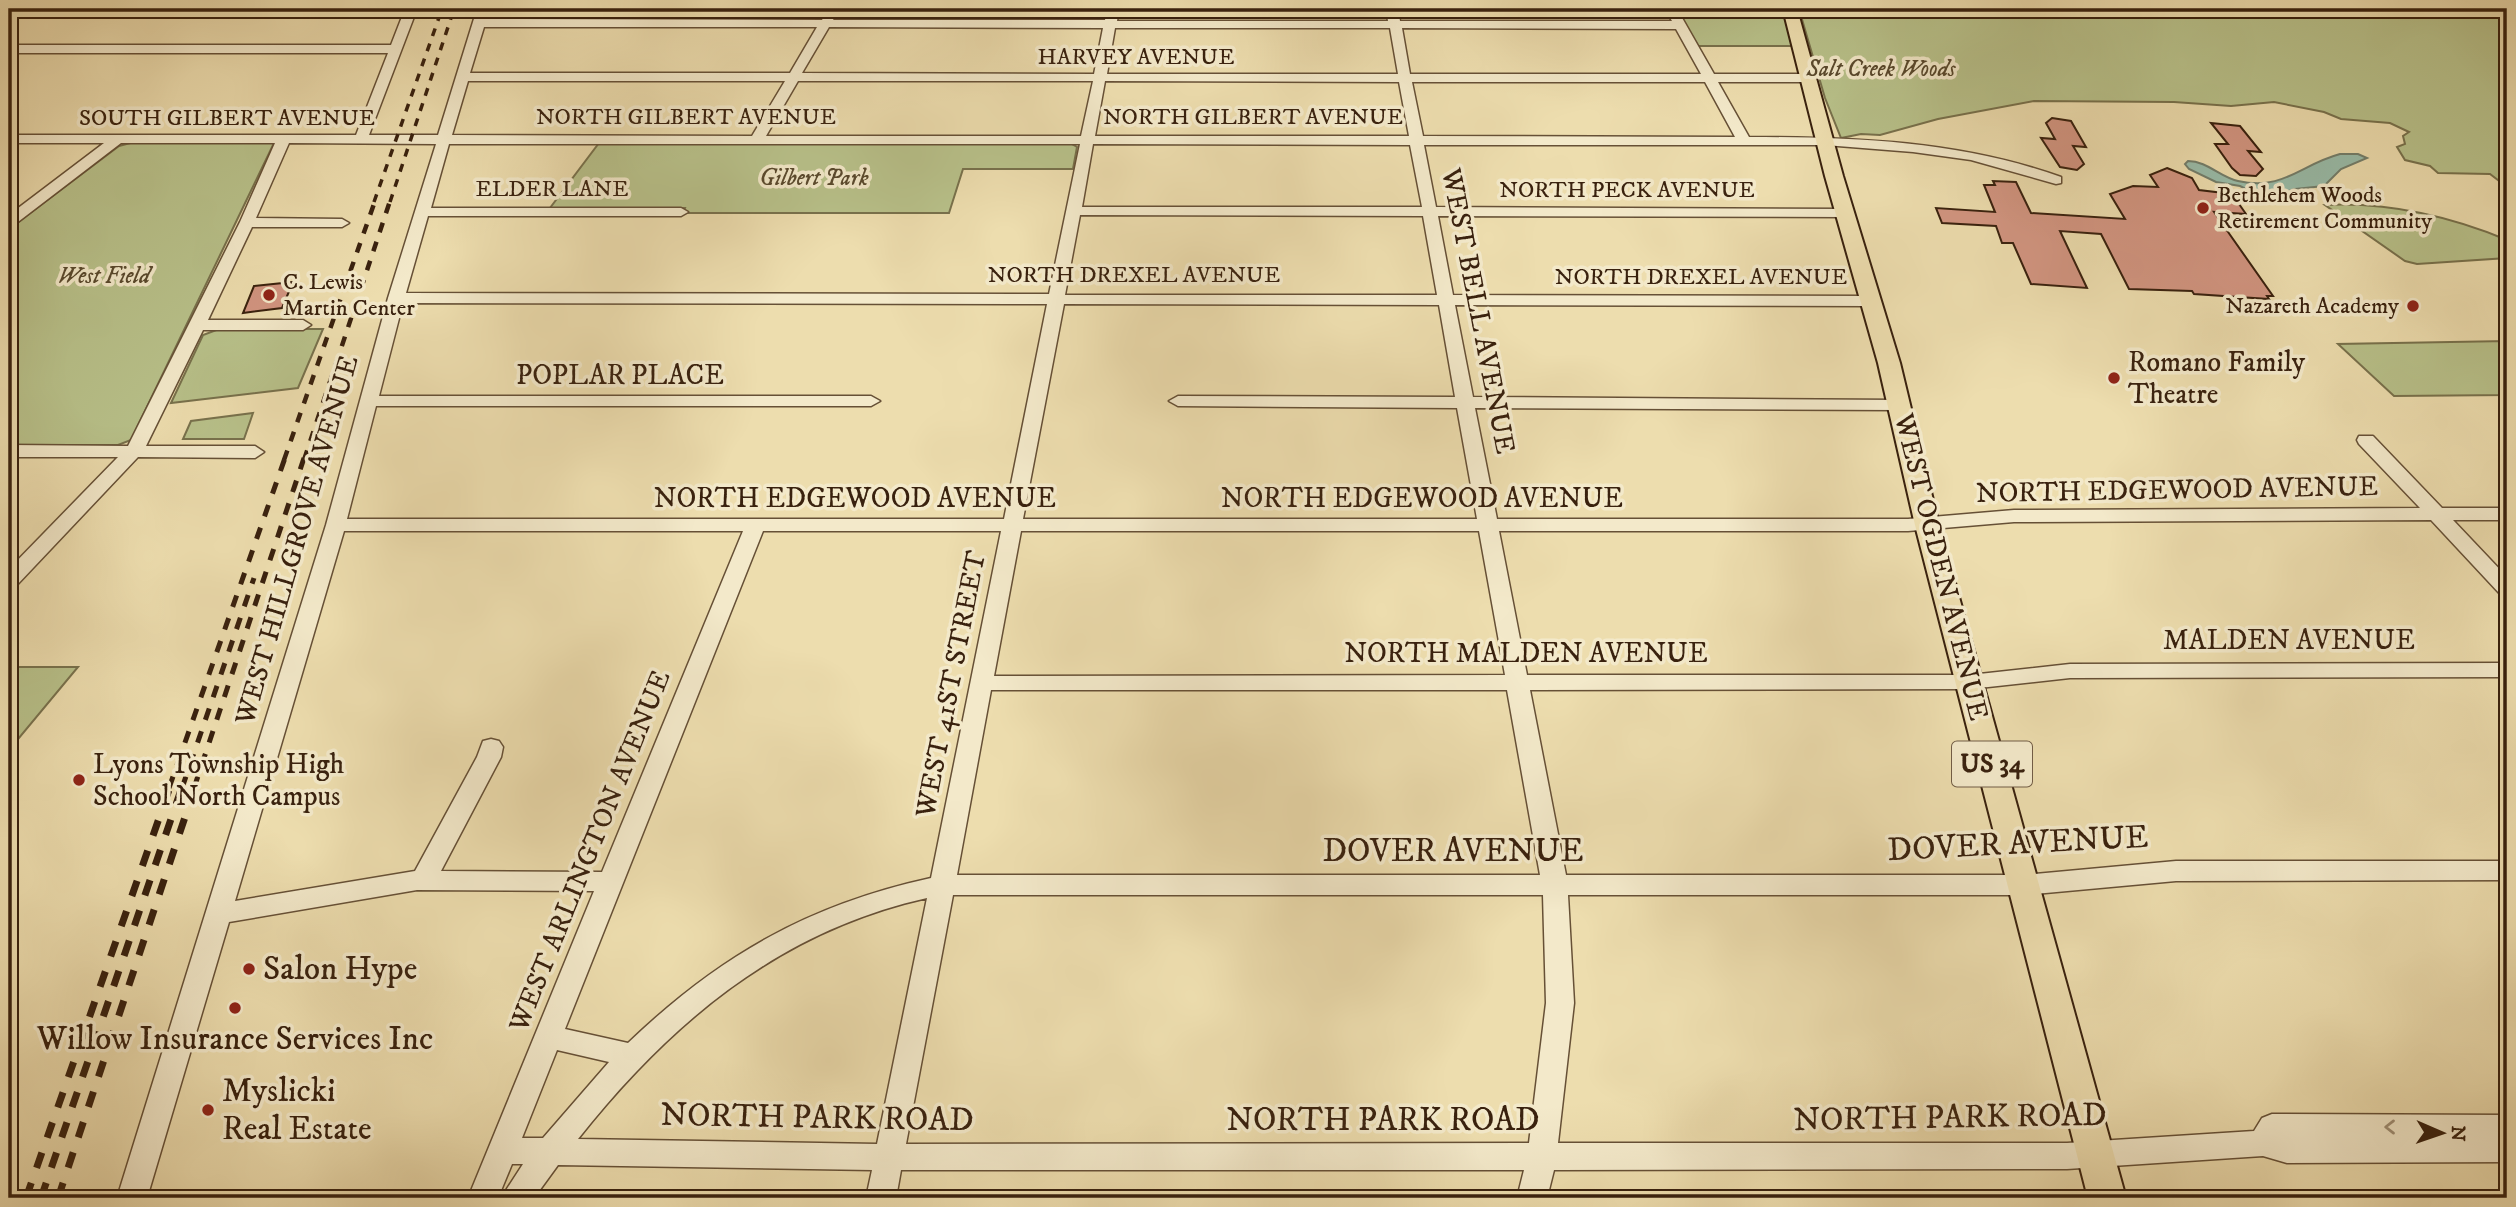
<svg xmlns="http://www.w3.org/2000/svg" width="2516" height="1207" font-family="'IM FELL DW Pica',serif">
	<style>
		.green { fill: #b8c18a; stroke: #78714c; stroke-width: 2 }
		.water { fill: #99bca9; stroke: #737e6b; stroke-width: 2 }
		.building { fill: #d29581; stroke: #39210e; stroke-width: 2 }
		.lines { fill: none; stroke-linecap: round; stroke-linejoin: round }
		.minor-casing { stroke: #665036; stroke-width: 3 }
		.major-casing { stroke: #39210e; stroke-width: 4 }
		.minor { fill: #f3e9ca; fill-rule: evenodd }
		.major { fill: #edddae; fill-rule: evenodd }
		.rail-far3 { stroke: #39210e; stroke-width: 3.5; stroke-dasharray: 8 8; stroke-linecap: butt }
		.rail-far2 { stroke: #39210e; stroke-width: 4.5; stroke-dasharray: 10 10; stroke-linecap: butt }
		.rail-far1 { stroke: #39210e; stroke-width: 5; stroke-dasharray: 12 12; stroke-linecap: butt }
		.rail { stroke: #39210e; stroke-width: 7; stroke-dasharray: 16 16; stroke-linecap: butt }
		.oneway { stroke: #9f8f75 }
		.poi-dot { fill: #8f2418; stroke: #f3e9ca; stroke-width: 2.5 }
		.labels { text-anchor: middle; dominant-baseline: central; stroke-width: 7; stroke-linejoin: round; paint-order: stroke }
		.far-street-label { font-size: 23px; fill: #39210e; stroke: #f3e9ca }
		.far-park-label { font-size: 23px; font-style: italic; fill: #59492d; stroke: #f3e9ca }
		.far-poi-label { font-size: 23px; fill: #39210e; stroke: #f3e9ca; text-anchor: start }
		.shield { fill: #f3e9ca; stroke: #715d46; stroke-width: 2 }
		.shield-label { font-size: 26px; font-weight: bold; fill: #39210e }
		.street-label { font-size: 28px; fill: #39210e; stroke: #f3e9ca }
		.poi-label { font-size: 28px; fill: #39210e; stroke: #f3e9ca; text-anchor: start }
		.near-street-label { font-size: 33px; fill: #39210e; stroke: #f3e9ca }
		.near-poi-label { font-size: 33px; fill: #39210e; stroke: #f3e9ca; text-anchor: start }
	</style>
	<rect width="100%" height="100%" fill="#edddae"/>
	<filter id="stains"><feTurbulence type="fractalNoise" baseFrequency=".00286" numOctaves="4"/><feColorMatrix values="0 0 0 0 .2 0 0 0 0 .09 0 0 0 0 .02 0 0 0 .5 -.17"/></filter>
	<radialGradient id="worn" r=".72"><stop offset=".6" stop-color="#630" stop-opacity="0"/><stop offset="1" stop-color="#630" stop-opacity=".3"/></radialGradient>
	<g class="green">
		<path d="M490,9H554L543,21H486Z"/>
		<path d="M1674,9H1786L1796,46H1695Z"/>
		<path d="M1799,9H2507V187L2490,174L2438,173L2430,166L2405,160L2397,147L2405,144L2403,136L2409,132L2390,123L2341,119L2324,112L2274,102L2231,106L2174,102L2034,101L1938,119L1880,135L1861,134L1841,138L1825,98Z"/>
		<path d="M134,142L274,143L131,440L118,445H9V229L119,146Z"/>
		<path d="M599,143H1070L1077,147L1073,169H963L949,213H683L685,208H550Z"/>
		<path d="M2325,205C2388,202 2449,216 2507,240V258L2417,264L2405,261Z"/>
		<path d="M219,329H323L298,388L171,403L203,335Z"/>
		<path d="M2507,341V395L2394,396L2338,344Z"/>
		<path d="M253,413L244,439H183L191,421Z"/>
		<path d="M9,667H78L9,750Z"/>
	</g>
	<path class="water" d="M2340,154H2358L2367,158L2341,169L2324,186L2295,189L2276,195H2258L2240,186L2216,182L2189,169L2185,164L2188,161C2207,161 2220,177 2238,181C2284,191 2299,165 2340,154Z"/>
	<g class="building">
		<path d="M2052,118L2071,121L2086,147L2073,146L2084,164L2077,170L2060,167L2041,138L2055,139L2046,123Z"/>
		<path d="M2211,123L2240,126L2261,152L2248,151L2263,169L2256,176L2240,175L2232,168L2215,144H2228Z"/>
		<path d="M2167,168L2192,178L2199,190L2232,194L2246,214L2214,212L2273,296H2267L2269,299L2194,294L2192,291L2129,289L2101,234L2060,231L2087,288L2031,284L2013,243H2002L1996,226L1942,223L1936,208L1995,212L1984,185H1995L1993,181L2016,182L2031,213L2125,219L2110,194L2133,186L2158,187L2150,175Z"/>
		<path d="M293,282L282,308L243,313L254,286Z"/>
	</g>
	<g class="lines">
		<defs>
			<path id="minor" d="M405,9H417L369,135H438L477,9H489L486,19L822,20L828,9H840L833,20H1105L1107,9H1119L1117,21H1388L1386,9H1398L1400,21H1672L1665,9H1677L1714,74H1809L1815,78L1809,82H1718L1749,137C1855,137 1960,141 2061,177V183L2056,184L1971,160L1913,152L1825,145H1424L1436,207L1845,209L1852,213L1845,217L1438,216L1453,295L1871,296L1879,301L1871,306L1455,305L1473,397L1899,400L1908,405L1899,410L1475,408L1497,519H1908L2014,510L2420,508L2359,444L2357,440L2359,436H2373L2442,508H2507V520H2453L2507,577V595L2500,594L2431,520L2014,522L1908,531H1499L1527,675H1970L2070,664L2507,663V677L2070,678L1970,689L1530,690L1566,875H2024L2176,861H2507V880L2176,881L2024,895H1568L1574,1003L1558,1143H2067L2254,1131L2262,1118L2272,1114L2507,1115V1162L2287,1163L2263,1156L2067,1169L1554,1170L1547,1198H1517L1524,1170H901L896,1198H866L872,1170L558,1165L534,1198H501L523,1164H512L498,1198H468L594,891L417,890L229,922L147,1198H117L326,525L388,298L436,144L289,143L256,218L342,219L349,223L342,227H252L208,320H303L311,325L303,330H203L146,446H255L264,452L255,458L138,457L16,586L9,587V569L118,457H9V445L128,446L240,222L275,143H121L14,225L9,226V215L104,143H9V135H356L388,53H9V45H391ZM484,27H817L790,73H470ZM829,27L1103,28L1094,74L802,73ZM1115,28H1390L1398,74H1107ZM1402,28L1676,29L1701,74H1410ZM468,81H785L752,136L452,135ZM798,81H1093L1081,136H766ZM1105,81L1399,82L1409,136H1095ZM1412,82H1705L1735,137L1423,136ZM449,144H1080L1049,294L406,293L428,216H681L688,212L681,208H431ZM1093,144L1410,145L1422,207H1082ZM1080,215L1423,216L1437,295H1065ZM403,303L1047,304L1004,519H347L376,406H871L880,401L871,396H379ZM1064,304L1439,305L1455,397L1178,396L1169,401L1178,406L1457,408L1477,519H1023ZM344,531H743L602,872L441,871L501,757L503,747L499,741L491,739L483,741L477,757L415,871L235,901ZM763,531H1001L931,878C808,905 719,956 628,1043L565,1029ZM1021,531H1479L1505,675L994,676ZM991,690H1507L1540,875H957ZM953,895H1543L1546,1003L1529,1143L906,1144ZM927,898L877,1144L578,1139C670,1023 779,931 927,898ZM557,1050L609,1062L543,1138H522Z"/>
			<path id="major" d="M1783,9H1797L1843,176L1900,363L1939,525L2126,1198H2088L1915,525L1878,363L1825,176Z"/>
		</defs>
		<use href="#minor" class="minor-casing"/>
		<use href="#major" class="major-casing"/>
		<use href="#minor" class="minor"/>
		<use href="#major" class="major"/>
		<g class="rail-far3">
			<path d="M374,202L442,9"/>
			<path d="M390,202L454,9"/>
		</g>
		<g class="rail-far2">
			<path d="M284,460L375,201"/>
			<path d="M304,460L390,201"/>
		</g>
		<g class="rail-far1">
			<path d="M169,788L285,458"/>
			<path d="M182,788L254,578"/>
			<path d="M194,788L304,458"/>
		</g>
		<g class="rail">
			<path d="M26,1198L170,787"/>
			<path d="M41,1198L182,787"/>
			<path d="M58,1198L195,787"/>
		</g>
	</g>
	<defs><path id="oneway-chevron" d="M-2-3.5L2.5 0L-2 3.5" fill="none" stroke-width="1.6" stroke-linecap="round" stroke-linejoin="round" transform="scale(1.75)"/></defs>
	<use class="oneway" href="#oneway-chevron" transform="translate(2390 1127) rotate(-180)"/>
	<g class="poi-dot">
		<circle cx="2203" cy="208" r="7"/>
		<circle cx="269" cy="295" r="7"/>
		<circle cx="2413" cy="306" r="7"/>
		<circle cx="2114" cy="378" r="7"/>
		<circle cx="79" cy="780" r="7"/>
		<circle cx="249" cy="969" r="7"/>
		<circle cx="235" cy="1008" r="7"/>
		<circle cx="208" cy="1110" r="7"/>
	</g>
	<g class="labels">
		<g class="far-street-label">
			<text x="1136" y="57">HARVEY AVENUE</text>
			<text x="686" y="117">NORTH GILBERT AVENUE</text>
			<text x="1253" y="117">NORTH GILBERT AVENUE</text>
			<text x="227" y="118">SOUTH GILBERT AVENUE</text>
			<text x="552" y="189">ELDER LANE</text>
			<text x="1627" y="190">NORTH PECK AVENUE</text>
			<text x="1134" y="275">NORTH DREXEL AVENUE</text>
			<text x="1701" y="277">NORTH DREXEL AVENUE</text>
		</g>
		<g class="far-park-label">
			<text x="1881" y="69">Salt Creek Woods</text>
			<text x="814" y="178">Gilbert Park</text>
			<text x="104" y="276">West Field</text>
		</g>
		<g class="far-poi-label">
			<text x="2217" y="195">Bethlehem Woods<tspan x="2217" dy="26">Retirement Community</tspan></text>
			<text x="283" y="282">C. Lewis<tspan x="283" dy="26">Martin Center</tspan></text>
			<text x="2399" y="306" text-anchor="end">Nazareth Academy</text>
		</g>
		<rect class="shield" x="1952" y="741.5" width="80" height="45" rx="5"/>
		<g class="shield-label">
			<text x="1992" y="764">US 34</text>
		</g>
		<g class="street-label">
			<text transform="translate(1478 311) rotate(79)">WEST BELL AVENUE</text>
			<text x="620" y="375">POPLAR PLACE</text>
			<text transform="translate(2177 490) rotate(-1)">NORTH EDGEWOOD AVENUE</text>
			<text x="855" y="498">NORTH EDGEWOOD AVENUE</text>
			<text x="1422" y="498">NORTH EDGEWOOD AVENUE</text>
			<text transform="translate(297 540) rotate(-74)">WEST HILLGROVE AVENUE</text>
			<text transform="translate(1941 567) rotate(76)">WEST OGDEN AVENUE</text>
			<text x="2289" y="640">MALDEN AVENUE</text>
			<text x="1526" y="653">NORTH MALDEN AVENUE</text>
			<text transform="translate(951 684) rotate(-79)">WEST 41ST STREET</text>
			<text transform="translate(590 851) rotate(-68)">WEST ARLINGTON AVENUE</text>
		</g>
		<g class="poi-label">
			<text x="2128" y="362">Romano Family<tspan x="2128" dy="32">Theatre</tspan></text>
			<text x="93" y="764">Lyons Township High<tspan x="93" dy="32">School North Campus</tspan></text>
		</g>
		<g class="near-street-label">
			<text transform="translate(2018 844) rotate(-3)">DOVER AVENUE</text>
			<text x="1453" y="851">DOVER AVENUE</text>
			<text transform="translate(817 1118) rotate(1)">NORTH PARK ROAD</text>
			<text transform="translate(1950 1118) rotate(-1)">NORTH PARK ROAD</text>
			<text x="1383" y="1120">NORTH PARK ROAD</text>
		</g>
		<g class="near-poi-label">
			<text x="263" y="969">Salon Hype</text>
			<text x="235" y="1039" text-anchor="middle">Willow Insurance Services Inc</text>
			<text x="222" y="1091">Myslicki<tspan x="222" dy="38">Real Estate</tspan></text>
		</g>
	</g>
	<rect width="2516" height="1207" fill="none" stroke="#edddae" stroke-width="35"/>
	<rect x="10" y="10" width="2495" height="1186" fill="none" stroke="#39210e" stroke-width="3.5"/>
	<rect x="18" y="18" width="2481" height="1172" fill="none" stroke="#39210e" stroke-width="2"/>
	<g transform="translate(2442 1133) rotate(92)" stroke="#f3e9ca" stroke-width="5" paint-order="stroke">
	<path d="M0-5L12 26L0 18L-12 26Z" fill="#39210e"/>
	<text y="-10" font-size="19" font-weight="bold" text-anchor="middle" fill="#39210e">N</text>
	</g>
	<rect width="100%" height="100%" filter="url(#stains)"/>
	<rect width="100%" height="100%" fill="url(#worn)"/>
</svg>
